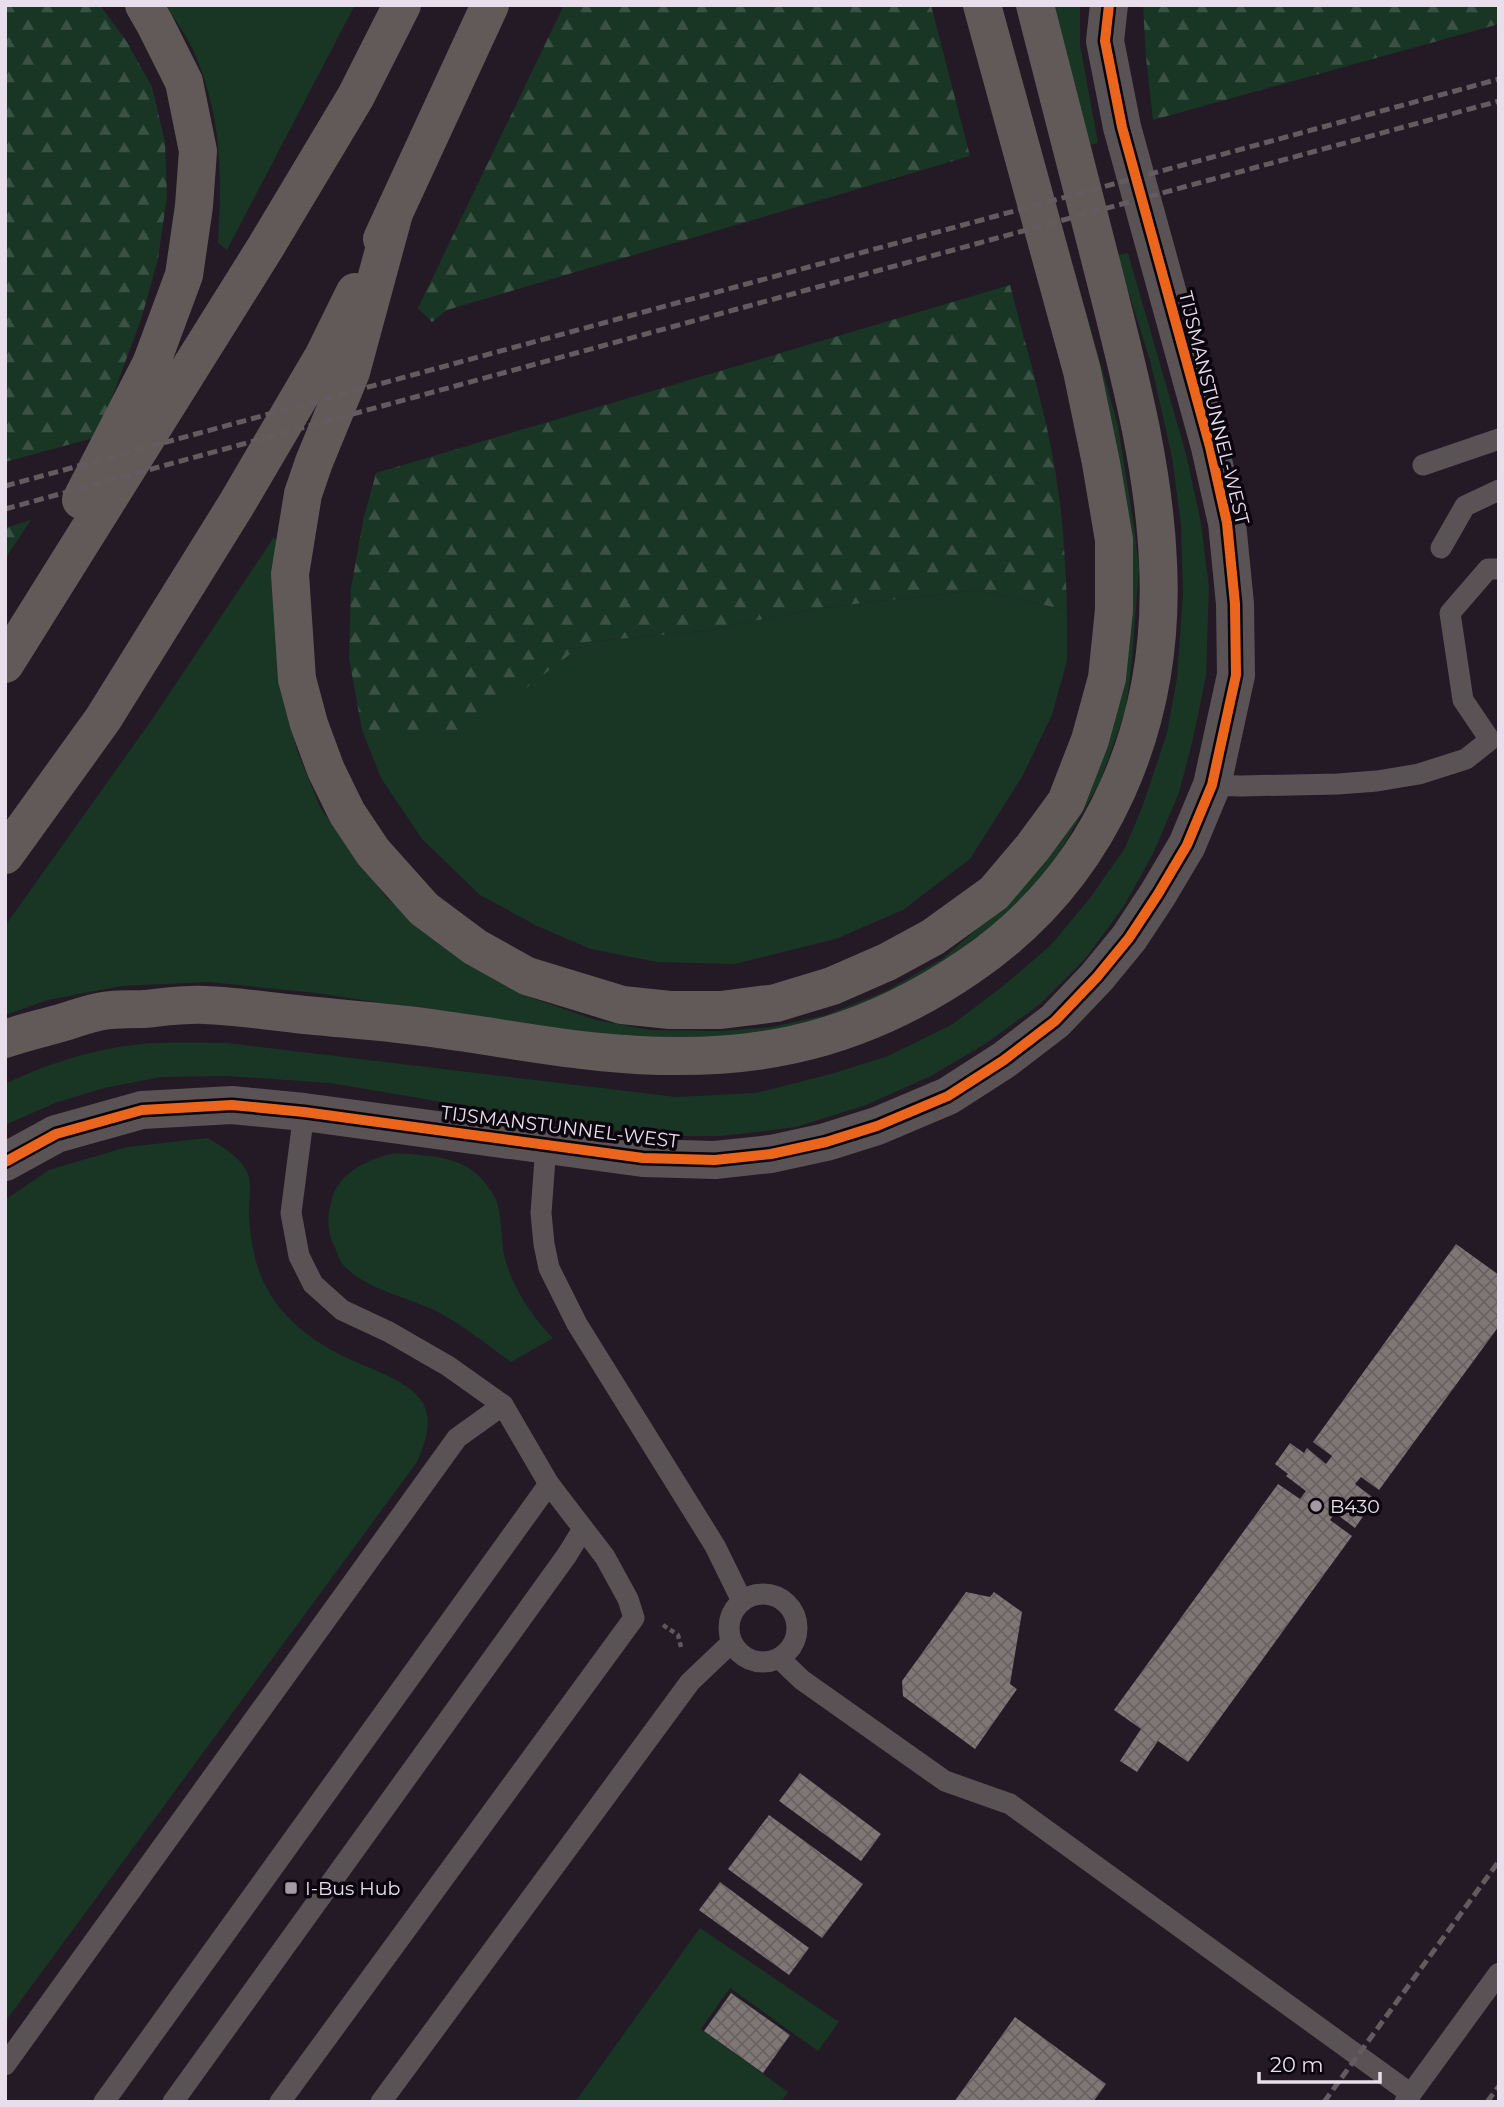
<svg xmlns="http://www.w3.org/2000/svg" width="1504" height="2107" font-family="Montserrat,sans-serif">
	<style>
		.green { fill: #193524 }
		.forest { fill: url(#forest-firs) }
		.building { fill: url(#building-cross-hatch) }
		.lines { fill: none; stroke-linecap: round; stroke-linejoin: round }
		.path { stroke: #5d585b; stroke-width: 4.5; stroke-dasharray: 5 3.5; stroke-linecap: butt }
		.service { stroke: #595355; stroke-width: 21 }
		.minor { stroke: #595355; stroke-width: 38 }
		.motorway { stroke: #625a59; stroke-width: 38 }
		.rail { stroke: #625b60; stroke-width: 5; stroke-dasharray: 10 5; stroke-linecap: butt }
		.cycleway-casing { stroke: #0b050d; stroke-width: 15 }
		.cycleway { stroke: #eb651d; stroke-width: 10 }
		.poi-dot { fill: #a499a6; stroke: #0b050d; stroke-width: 2.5 }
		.labels { text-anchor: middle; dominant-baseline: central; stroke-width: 7; stroke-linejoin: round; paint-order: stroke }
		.street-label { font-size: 19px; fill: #e9deec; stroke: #0b050d }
		.poi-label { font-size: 19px; fill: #e9deec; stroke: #0b050d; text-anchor: start }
	</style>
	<defs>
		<pattern id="forest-firs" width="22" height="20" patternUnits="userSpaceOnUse" patternTransform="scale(1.75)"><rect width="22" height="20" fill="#193524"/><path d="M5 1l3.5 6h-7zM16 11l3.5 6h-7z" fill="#3a5244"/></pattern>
		<pattern id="building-cross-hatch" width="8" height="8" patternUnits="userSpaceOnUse" patternTransform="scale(1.75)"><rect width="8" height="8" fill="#7f7676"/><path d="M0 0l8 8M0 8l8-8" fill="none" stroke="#686263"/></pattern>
	</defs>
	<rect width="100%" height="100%" fill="#231a25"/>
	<g class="green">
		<path d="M166,5H355L227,250L218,243C222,175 222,116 194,52C187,36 175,20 166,5Z"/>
		<path d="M1052,5H1080V45L1098,143L1087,146Z"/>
		<path d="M1128,253L1186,454L1201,523L1209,588L1206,676L1193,739L1179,793L1153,854L1124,906L1085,959L1039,1005L985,1044L931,1076L866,1105L796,1127L722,1136H656L561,1122L330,1083L228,1076L161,1077L104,1088L55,1103L5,1125V1084C52,1061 109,1044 162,1043C184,1042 206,1043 227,1043L676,1097L756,1093L831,1074L888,1056L953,1024L1003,986L1051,945L1090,898L1125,848L1143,805L1167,733L1177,678L1183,593L1181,525L1172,457L1151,364L1117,255Z"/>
		<path d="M1074,269L1118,426L1134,526L1139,568L1132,660L1126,709L1100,782L1060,852L1032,889L996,923L903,991L767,1037L647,1039L554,1029L316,993L209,982L121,986L48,1000L5,1015V926L153,718L274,537L281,549V686L297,750L320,807L351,852L387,898L441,943L497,981L535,999L596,1020L650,1030L721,1031L771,1027L826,1015L886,991L942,959L987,920L1121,668Z"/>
		<path d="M977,590L1067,610V661L1052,715L1022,777L970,859L903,910L836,939L734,964L657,962L591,949L537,926L480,895L422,839L381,778L362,730L414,729L536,679L586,642L704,631L820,608Z"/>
		<path d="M207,1138C222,1146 245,1160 249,1177C251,1189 249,1203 249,1215C251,1254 260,1288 288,1317C302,1332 320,1344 339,1354C363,1367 412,1380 424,1405C433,1423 424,1446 417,1462L5,2022V1200L49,1170L127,1147Z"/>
		<path d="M395,1153C433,1156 469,1155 491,1191C494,1196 497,1200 498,1206C502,1222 501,1238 504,1254C510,1284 532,1317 553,1338L511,1362C487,1345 463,1325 436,1311C406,1297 369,1290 345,1267C340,1262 338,1255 335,1248C327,1233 327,1218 331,1202C338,1172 368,1159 395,1153Z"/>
		<path d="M700,1928L839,2022L818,2051L730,1988L701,2029L788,2092L781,2102H575Z"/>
	</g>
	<g class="forest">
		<path d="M5,5H100L127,42L152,87L165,142L167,196L158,259L141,320L97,437L5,462Z"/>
		<path d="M564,5H931L970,156L447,310L432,322L418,308Z"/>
		<path d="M1143,5H1499V24L1153,120L1146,57Z"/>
		<path d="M1010,285C1028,355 1050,425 1059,496C1064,534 1066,572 1067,610L977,590L820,608L704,631L586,642L471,730H362L349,658L351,588L363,521L376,473Z"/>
		<path d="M31,520L5,559V528Z"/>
	</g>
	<g class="building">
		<path d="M1456,1244L1499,1275V1326L1379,1490L1361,1477L1355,1484L1375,1499L1355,1528L1335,1513L1330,1520L1352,1536L1188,1762L1158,1741L1137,1772L1120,1761L1141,1729L1114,1710L1278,1484L1300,1499L1306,1491L1286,1476L1288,1474L1275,1464L1290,1443L1304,1453L1307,1448L1326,1464L1332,1456L1313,1442Z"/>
		<path d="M966,1592L990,1597L994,1592L1022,1612L1010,1684L1017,1689L975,1749L903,1696L902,1681Z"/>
		<path d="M800,1773L881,1834L861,1861L779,1801Z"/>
		<path d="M769,1815L863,1884L822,1938L728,1869Z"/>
		<path d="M720,1882L809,1948L789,1975L699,1910Z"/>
		<path d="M731,1993L790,2035L763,2073L704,2031Z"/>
		<path d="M1015,2017L1106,2084L1093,2102H954Z"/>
	</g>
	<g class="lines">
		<path class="path" d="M663,1625L678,1635L681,1647"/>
		<g class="service">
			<path d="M1423,465L1499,439"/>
			<path d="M1441,548L1465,506L1499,490"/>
			<path d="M1212,785L1240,786L1338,784L1377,781L1419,774L1466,759L1490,740L1463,700L1450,613L1488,569H1499"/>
			<path d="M546,1145L541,1213L544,1244L549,1268L577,1324L715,1546L742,1601"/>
			<circle cx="763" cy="1628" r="34"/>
			<path d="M780,1659L802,1680L945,1781L1010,1804L1411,2094"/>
			<path d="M5,2065L457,1438L503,1405"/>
			<path d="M104,2102L549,1484"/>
			<path d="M173,2102L567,1555L583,1529"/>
			<path d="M280,2102L634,1618L628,1599L605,1557L549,1484L503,1405L448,1366L389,1332L342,1310L313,1284L299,1256L291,1213L304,1112"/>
			<path d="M381,2102L690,1682L731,1643"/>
			<path d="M1405,2102L1499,1973"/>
		</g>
		<path class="minor" d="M5,1162L56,1134L142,1110L232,1105L304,1112L643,1158L715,1160L771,1154L826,1142L877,1126L948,1096L1004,1060L1055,1021L1097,977L1129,938L1158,894L1187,845L1212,785L1236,675L1235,604L1227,523L1210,447L1122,127L1105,41L1109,5"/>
		<g class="motorway">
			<path d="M393,217L351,372L314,462L303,494L290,574L297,679L309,724L326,770L347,813L373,852L424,909L475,947L527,976L622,1005L670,1010H721L776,1003L832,986L887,962L933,937L994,893L1033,847L1066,802L1090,740L1107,678L1114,610V540L1101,463L1082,371L982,5"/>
			<path d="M382,239L490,5"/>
			<path d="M81,500L151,364L184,275L194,206L198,151L184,82L155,24L144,5"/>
			<path d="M5,664L265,248L356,96L402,5"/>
			<path d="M5,855L103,719L236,505L324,355L355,292"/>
			<path d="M5,1039C24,1032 44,1028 64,1022C77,1018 90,1013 103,1011C116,1009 131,1009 144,1009C164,1007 185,1004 205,1005C235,1006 266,1011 296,1014C343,1019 391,1022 438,1029C492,1036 546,1047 600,1052C739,1066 851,1047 968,967C1104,875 1166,723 1158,562C1154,467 1129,373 1106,282C1083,189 1058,97 1035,5"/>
		</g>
		<g class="rail">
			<path d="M5,486L1499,79"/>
			<path d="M5,509L1499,101"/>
			<path d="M1324,2102L1499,1861"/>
			<path d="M1487,2102L1499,2086"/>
		</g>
		<defs>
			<path id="cycleway" d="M5,1162L56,1134L142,1110L232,1105L304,1112L643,1158L715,1160L771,1154L826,1142L877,1126L948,1096L1004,1060L1055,1021L1097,977L1129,938L1158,894L1187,845L1212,785L1236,675L1235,604L1227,523L1210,447L1122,127L1105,41L1109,5"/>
		</defs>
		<use href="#cycleway" class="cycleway-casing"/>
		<use href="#cycleway" class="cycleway"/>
	</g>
	<g class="poi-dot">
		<circle cx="1316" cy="1506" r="7"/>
		<rect x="284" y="1881" width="14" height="14" rx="3.5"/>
	</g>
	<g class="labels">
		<g class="street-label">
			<text transform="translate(1214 408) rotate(76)">TIJSMANSTUNNEL-WEST</text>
			<text transform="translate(560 1127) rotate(7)">TIJSMANSTUNNEL-WEST</text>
		</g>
		<g class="poi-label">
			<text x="1330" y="1506">B430</text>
			<text x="305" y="1888">I-Bus Hub</text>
		</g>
	</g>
	<rect width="1504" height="2107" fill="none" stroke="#e9deec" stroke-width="14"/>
	<path d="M1259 2072v10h121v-10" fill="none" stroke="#e9deec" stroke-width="3.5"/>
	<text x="1270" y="2072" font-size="21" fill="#e9deec" stroke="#0b050d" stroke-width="5" paint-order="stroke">20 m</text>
</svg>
